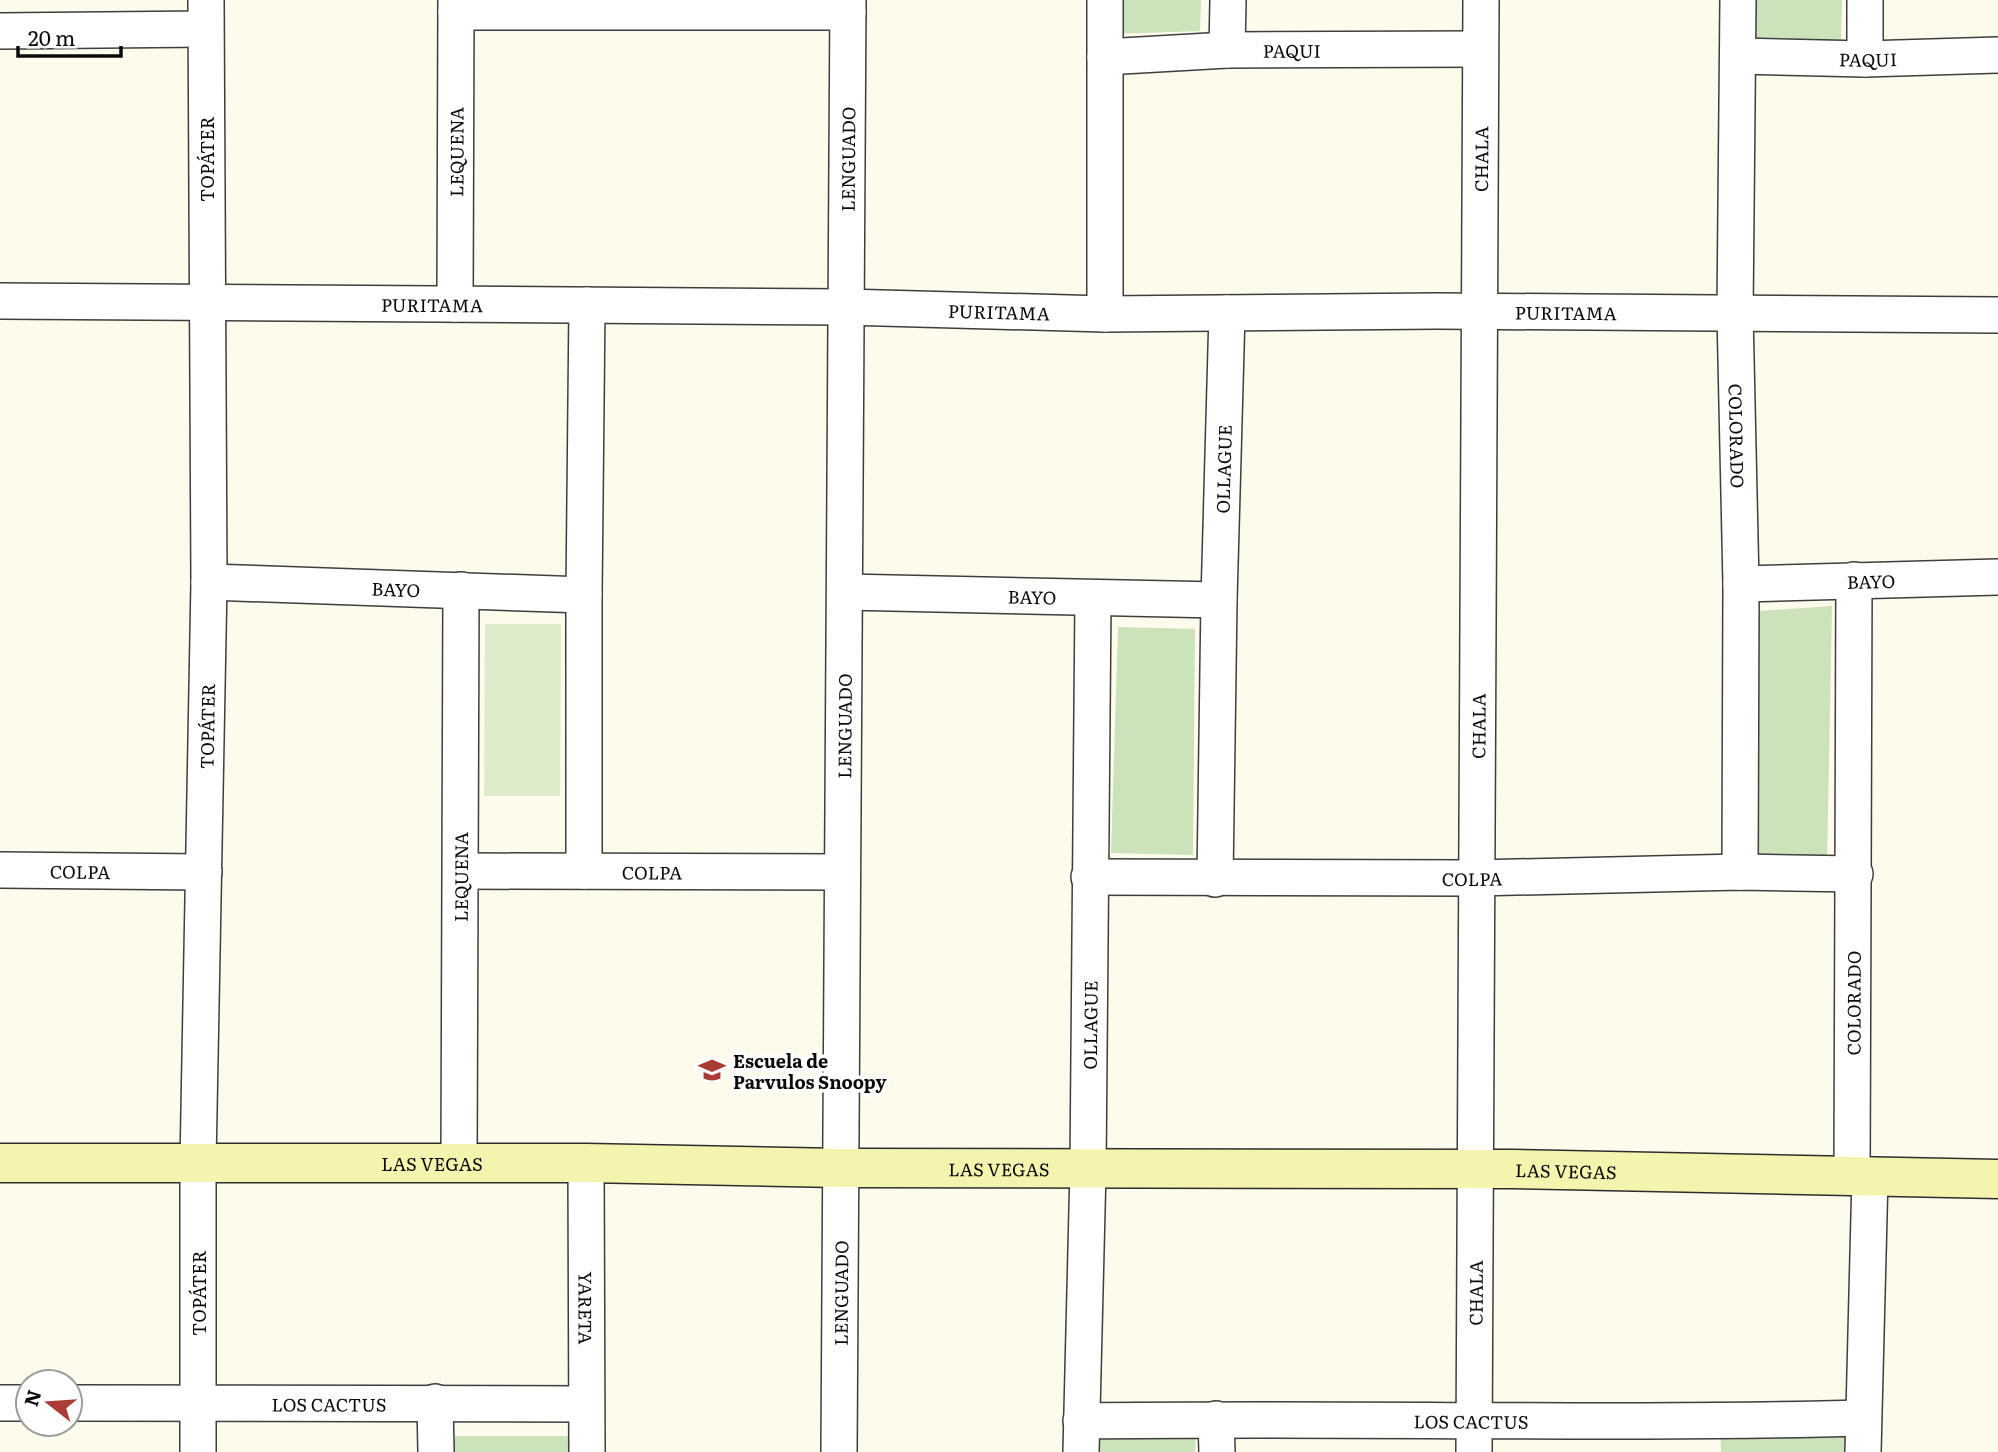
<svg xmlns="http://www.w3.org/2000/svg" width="1998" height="1452" font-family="Literata,serif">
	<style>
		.grass { fill: #cbe2ba }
		.pitch { fill: #ddebcb }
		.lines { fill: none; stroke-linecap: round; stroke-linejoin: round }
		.minor-casing { stroke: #3e3e3e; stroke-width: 38 }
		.secondary-casing { stroke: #2d2d2d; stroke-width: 41 }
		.minor { stroke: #fff; stroke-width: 35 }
		.secondary { stroke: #f5f4af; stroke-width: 38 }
		.labels { text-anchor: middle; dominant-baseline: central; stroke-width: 7; stroke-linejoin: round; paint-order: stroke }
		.street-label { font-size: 18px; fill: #0b0b0b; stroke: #fff }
		.poi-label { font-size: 18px; font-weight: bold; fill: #0b0b0b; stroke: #fff; text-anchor: start }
	</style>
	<rect width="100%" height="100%" fill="#fdfbec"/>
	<g class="grass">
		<path d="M1113,0H1201L1200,31L1113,34Z"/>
		<path d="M1750,0H1842L1841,40L1749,43Z"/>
		<path d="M1832,606L1827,864L1752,868L1759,611Z"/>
		<path d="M1118,627L1195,629L1193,855L1111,853Z"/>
		<path d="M1863,1418V1452H1721L1720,1422Z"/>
		<path d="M1196,1435L1195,1452H1092L1091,1436Z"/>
		<rect x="443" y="1436" width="131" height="16"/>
	</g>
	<path class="pitch" d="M485,624H561L560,796H484Z"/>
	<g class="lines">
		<defs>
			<g id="minor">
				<path d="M1105,0V314"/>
				<path id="s1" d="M1738,0L1735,314L1741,584L1740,872"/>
				<path d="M456,12H848"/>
				<path d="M0,31L205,29"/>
				<path d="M1227,50L1228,0"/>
				<path id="s2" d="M1738,56L1865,59L1998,55"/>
				<path id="s3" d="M1105,57L1227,50L1480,49"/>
				<path d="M1865,59V0"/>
				<path id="s4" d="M0,301L845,307L1105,314L1437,311L1998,315"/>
				<path id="s5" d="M455,304L456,0"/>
				<path id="s6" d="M209,582L584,595"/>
				<path id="s7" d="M1741,584L1998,577"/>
				<path id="s8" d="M845,592L1219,600"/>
				<path id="s9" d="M0,870L204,872"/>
				<path id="s10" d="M461,871L842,872"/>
				<path d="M584,871V595L587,305"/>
				<path id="s11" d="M1089,877L1476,878L1740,872L1855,874"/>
				<path id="s12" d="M1215,879L1219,600L1227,313"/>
				<path id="s13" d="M586,1163L587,1452"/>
				<path id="s14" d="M459,1164L461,590"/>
				<path id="s15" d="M1852,1175L1854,580"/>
				<path d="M435,1402L436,1452"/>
				<path d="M0,1403H28"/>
				<path id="s16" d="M70,1403L586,1404"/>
				<path d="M1216,1419L1217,1452"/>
				<path id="s17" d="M1081,1421C1342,1417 1602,1425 1863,1418"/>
				<path id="s18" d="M198,1452V1163L209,582L206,0"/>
				<path id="s19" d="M839,1452L848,0"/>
				<path id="s20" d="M1081,1452L1088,1169L1093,598"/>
				<path id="s21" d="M1474,1452L1481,0"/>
				<path d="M1863,1452L1870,1176"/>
			</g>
			<g id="secondary">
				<path id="s22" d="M0,1163H586L839,1168L1512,1169L1998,1179"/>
			</g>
		</defs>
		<use href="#minor" class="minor-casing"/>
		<use href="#secondary" class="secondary-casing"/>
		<use href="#minor" class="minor"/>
		<use href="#secondary" class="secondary"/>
	</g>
	<defs>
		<symbol id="school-bare" viewBox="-9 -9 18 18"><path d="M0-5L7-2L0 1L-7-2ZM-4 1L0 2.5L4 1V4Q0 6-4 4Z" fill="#a93c35" stroke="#fff" stroke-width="2.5" paint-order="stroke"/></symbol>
	</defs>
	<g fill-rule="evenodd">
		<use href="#school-bare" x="693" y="1051" width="38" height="38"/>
	</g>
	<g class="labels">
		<g class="street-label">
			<text stroke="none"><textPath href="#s3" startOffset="187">PAQUI</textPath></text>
			<text stroke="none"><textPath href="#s2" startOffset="130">PAQUI</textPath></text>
			<text stroke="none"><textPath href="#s5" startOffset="152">LEQUENA</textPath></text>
			<text transform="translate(206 159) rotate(-90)">TOPÁTER</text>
			<text stroke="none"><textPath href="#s19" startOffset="1293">LENGUADO</textPath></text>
			<text stroke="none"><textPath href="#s21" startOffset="1293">CHALA</textPath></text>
			<text stroke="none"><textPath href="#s4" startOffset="432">PURITAMA</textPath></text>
			<text stroke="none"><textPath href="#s4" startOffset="999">PURITAMA</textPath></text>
			<text stroke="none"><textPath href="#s4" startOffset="1566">PURITAMA</textPath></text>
			<text stroke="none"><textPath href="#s1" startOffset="436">COLORADO</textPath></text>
			<text stroke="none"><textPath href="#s12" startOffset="410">OLLAGUE</textPath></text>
			<text stroke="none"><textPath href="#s7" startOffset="130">BAYO</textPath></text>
			<text stroke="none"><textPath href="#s6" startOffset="187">BAYO</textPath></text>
			<text stroke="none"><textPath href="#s8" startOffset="187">BAYO</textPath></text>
			<text stroke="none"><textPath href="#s18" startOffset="726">TOPÁTER</textPath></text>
			<text stroke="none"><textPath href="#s19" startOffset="726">LENGUADO</textPath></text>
			<text stroke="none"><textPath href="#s21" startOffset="726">CHALA</textPath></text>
			<text stroke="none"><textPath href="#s9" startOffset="80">COLPA</textPath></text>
			<text stroke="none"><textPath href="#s10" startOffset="191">COLPA</textPath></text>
			<text stroke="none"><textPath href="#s14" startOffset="287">LEQUENA</textPath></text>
			<text stroke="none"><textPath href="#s11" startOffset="383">COLPA</textPath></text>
			<text stroke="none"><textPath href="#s15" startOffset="172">COLORADO</textPath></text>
			<text stroke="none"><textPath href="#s20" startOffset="427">OLLAGUE</textPath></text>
			<text stroke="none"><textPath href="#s22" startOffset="432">LAS VEGAS</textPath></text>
			<text stroke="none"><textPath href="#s22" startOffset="999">LAS VEGAS</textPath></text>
			<text stroke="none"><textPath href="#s22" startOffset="1566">LAS VEGAS</textPath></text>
			<text transform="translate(198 1293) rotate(-90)">TOPÁTER</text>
			<text stroke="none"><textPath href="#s19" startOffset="159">LENGUADO</textPath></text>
			<text stroke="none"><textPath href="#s21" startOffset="159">CHALA</textPath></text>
			<text stroke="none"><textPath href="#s13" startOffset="145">YARETA</textPath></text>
			<text stroke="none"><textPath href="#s16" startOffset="259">LOS CACTUS</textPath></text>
			<text stroke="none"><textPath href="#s17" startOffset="390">LOS CACTUS</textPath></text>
		</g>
		<g class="poi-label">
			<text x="733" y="1060">Escuela de<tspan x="733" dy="21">Parvulos Snoopy</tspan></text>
		</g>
	</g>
	<g transform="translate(49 1403) rotate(287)"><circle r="33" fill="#ffffff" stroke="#9d9d9d" stroke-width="2"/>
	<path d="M0-5L12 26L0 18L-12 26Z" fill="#a93c35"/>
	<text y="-10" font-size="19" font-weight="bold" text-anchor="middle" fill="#0b0b0b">N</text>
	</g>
	<path d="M18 46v10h103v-10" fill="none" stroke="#0b0b0b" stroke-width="3.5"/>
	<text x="28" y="46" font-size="21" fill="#0b0b0b" stroke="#ffffff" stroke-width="5" paint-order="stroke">20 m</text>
</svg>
